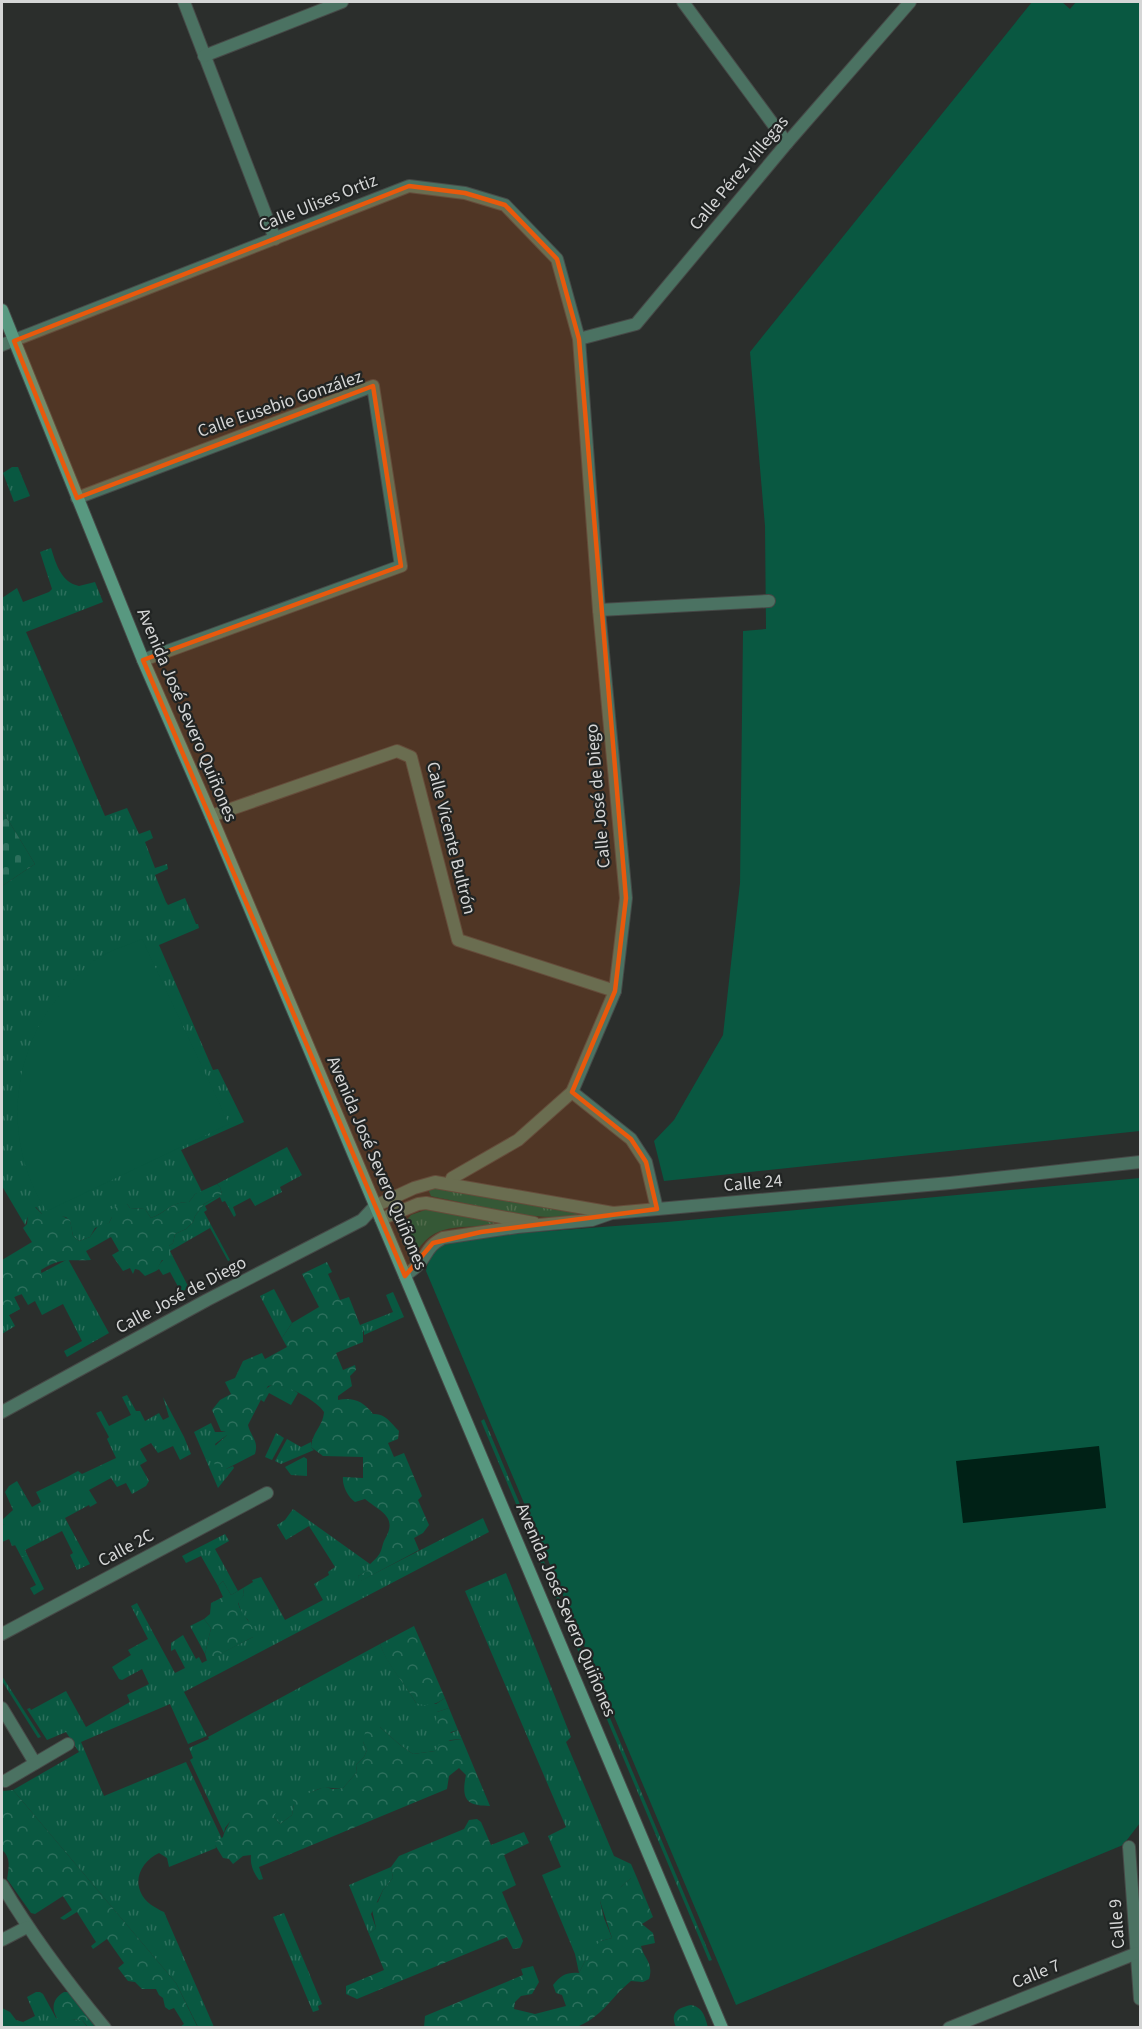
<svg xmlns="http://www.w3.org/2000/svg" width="1142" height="2029" font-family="'Source Sans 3',sans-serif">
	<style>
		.grass { fill: url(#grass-tufts) }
		.forest { fill: url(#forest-crowns) }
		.cemetery { fill: url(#cemetery-stones) }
		.garden { fill: #095841 }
		.water { fill: #002116 }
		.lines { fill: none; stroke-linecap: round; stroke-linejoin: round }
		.street-casing { stroke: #464947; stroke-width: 14 }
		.secondary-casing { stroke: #464947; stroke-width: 14 }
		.street { stroke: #4b7262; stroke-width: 12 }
		.secondary { stroke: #589880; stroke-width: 12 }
		.marked { fill: #e8590c; fill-opacity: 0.2; stroke: #e8590c; stroke-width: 4.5; stroke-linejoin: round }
		.labels { text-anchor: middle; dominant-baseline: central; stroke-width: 4.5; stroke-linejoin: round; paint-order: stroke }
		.street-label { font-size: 18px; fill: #d5d6d6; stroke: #212423 }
	</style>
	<defs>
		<pattern id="grass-tufts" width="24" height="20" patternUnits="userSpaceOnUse" patternTransform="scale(1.5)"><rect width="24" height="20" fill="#095841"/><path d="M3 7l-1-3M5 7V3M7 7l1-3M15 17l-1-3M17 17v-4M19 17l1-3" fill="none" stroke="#2c6f5c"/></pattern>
		<pattern id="forest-crowns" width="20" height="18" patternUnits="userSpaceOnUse" patternTransform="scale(1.5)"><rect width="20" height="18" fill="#095841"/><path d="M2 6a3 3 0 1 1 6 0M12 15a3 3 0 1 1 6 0" fill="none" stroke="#2c6f5c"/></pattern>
		<pattern id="cemetery-stones" width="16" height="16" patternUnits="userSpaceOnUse" patternTransform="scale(1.5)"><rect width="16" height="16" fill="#095841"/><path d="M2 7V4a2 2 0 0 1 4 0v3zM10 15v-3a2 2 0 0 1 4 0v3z" fill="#2c6f5c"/></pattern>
	</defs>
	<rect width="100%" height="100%" fill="#2b2e2c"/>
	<g class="grass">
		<path d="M12,467H18L30,496L14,502L3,473Z"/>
		<path d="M51,548C56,564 61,582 79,586L95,582L103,602L26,632L105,816L127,808L139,834L150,830L153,838L145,842L155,868L167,864L168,869L155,875L166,902L168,905L185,898L196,924H198L199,928L159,945L213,1070L218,1069L244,1122L181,1150L202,1192L195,1194L189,1202C173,1201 165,1213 151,1218L145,1209L130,1208L127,1204L112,1217L109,1223L95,1228L90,1237L79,1241L73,1236L70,1221L66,1217L42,1214L36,1207L29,1214L25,1225L2,1186V886L35,864L2,810V598L17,588L23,602L49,592L52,589L40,552Z"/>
		<path d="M287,1147L302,1175L280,1187L282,1192L255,1206L250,1198L233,1207L236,1215L234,1217L225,1201L222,1202L220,1197L205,1206L207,1210L204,1212L230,1260L228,1261L210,1228L170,1251L189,1288L181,1292L170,1272L163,1275L159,1269L156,1271C159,1261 170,1257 169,1246L173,1243L175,1234L186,1229L193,1222L195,1216L204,1204L222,1194L220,1187L217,1184Z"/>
		<path d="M433,1186L578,1212L577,1216C530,1221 481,1206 435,1197L431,1196L428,1189Z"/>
		<path d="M428,1209L500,1222V1223C469,1231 438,1218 417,1251L405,1222L411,1215Z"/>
		<path d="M68,1259L109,1333L67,1357L64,1351L82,1341L63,1304L42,1315L35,1301L28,1305L21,1293L14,1297L20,1309L9,1315L15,1326L2,1334V1294Z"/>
		<path d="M274,1289L292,1323L282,1338L260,1296Z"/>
		<path d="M393,1292L404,1317L364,1335V1332L360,1325L393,1312L386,1295Z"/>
		<path d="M274,1384L290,1388L298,1393L291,1405L269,1393L264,1402L261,1400C263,1392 266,1387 274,1384Z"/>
		<path d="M127,1395L136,1411H140L145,1421L159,1413L163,1420L169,1417L163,1397L184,1437L191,1454L180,1460L173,1446L158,1453L151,1443L140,1449L147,1461L140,1465L149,1481L146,1486L132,1494L126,1483L117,1487L111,1478L89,1490L97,1503L90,1507L89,1505L65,1518L90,1564L77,1570L70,1555L73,1553L62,1531L25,1550L44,1589L34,1595L30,1588L36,1585L4,1524H2V1520L13,1510L5,1492L9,1486L17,1481L32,1507L41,1502L36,1492C50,1485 64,1479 78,1471L82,1474L116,1458L107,1439L109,1437L96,1413L101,1411L109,1426L131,1415L122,1397Z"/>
		<path d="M484,1419L712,1960L709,1961L481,1421Z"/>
		<path d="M211,1423L215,1432H227V1435L215,1444L226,1469L233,1466L234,1468L218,1488L194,1432Z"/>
		<path d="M276,1433L284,1438L272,1460L265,1457Z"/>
		<path d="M287,1439L301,1447L311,1442V1447L314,1450L281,1464L275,1461Z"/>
		<path d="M304,1457L307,1459V1476L291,1475L285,1467Z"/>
		<path d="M293,1509L370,1564V1570L358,1576L360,1581L483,1518L489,1532L184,1692L207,1736L188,1744L170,1704L81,1742L104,1796L186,1762L222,1839L215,1842L216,1848L169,1867L167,1858L159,1853C144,1860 133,1877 141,1893C145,1902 155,1908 164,1912L214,2027H198L176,1983L13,1790L79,1752L66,1732L47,1740L27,1709L30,1708L31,1710L66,1691L86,1727L130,1702L127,1695L149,1684L142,1669L122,1680L119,1679L112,1667L131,1655L128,1650L148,1639L131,1606L137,1603L175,1673L185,1668L175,1649L171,1651V1643L183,1635L196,1659L199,1657L202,1663L253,1637L248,1620L242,1614L238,1602L244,1595L243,1588L253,1582L252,1580L261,1577L285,1620L323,1600L314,1584L329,1575L328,1572L335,1567L309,1526L286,1540L277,1525L285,1520Z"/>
		<path d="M225,1534L229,1541L215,1549L238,1591L231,1595L223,1581L218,1586L201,1556L186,1563L182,1556Z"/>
		<path d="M506,1573L571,1737L566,1742L614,1856L631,1864L637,1878H631L621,1887L600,1901L604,1918L612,1938L601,1941L592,1960L585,1961L579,1973L575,1954L542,1875L561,1867L548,1836L566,1827L465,1591Z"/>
		<path d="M204,1619L211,1628L205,1654L190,1626Z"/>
		<path d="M380,1644C388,1666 405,1683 416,1703L436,1704L445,1698L449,1708L437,1712L451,1733L458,1730L462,1739L450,1740L435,1751L413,1754L400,1745L380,1727L363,1742L367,1750L364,1757L356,1765L357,1772L343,1788C336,1789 328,1787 322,1788C311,1791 302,1798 294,1804L292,1815L280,1824L274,1817L232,1819L225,1828L224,1833L190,1760L193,1758L189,1748L209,1739L208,1737Z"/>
		<path d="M2,1676L41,1737L38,1738L2,1681Z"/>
		<path d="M391,1867L393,1878L383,1890L371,1914L376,1928L369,1934L349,1885Z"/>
		<path d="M284,1913L322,2004L318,2006L319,2010L313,2012L273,1917Z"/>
		<path d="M36,1992H40L43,1994L56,2018L82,2020L88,2028L28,2026L23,2022L35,2016L27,1997Z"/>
	</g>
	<g class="forest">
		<path d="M217,1184L220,1187L222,1194L204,1204L195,1216L193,1222L186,1229L175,1234L173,1243L169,1246V1260H162L156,1271L145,1276L139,1270L135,1269L133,1274L130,1268L123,1271L112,1255L119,1251L111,1237L86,1251L91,1260C69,1261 61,1257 41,1270L43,1287C35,1293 24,1292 14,1297L20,1309L9,1315L2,1323V1260L32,1242L23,1228L27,1224L29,1208L32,1206L36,1208L42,1214C50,1211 63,1216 70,1220L73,1236L79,1241L90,1237C97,1228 97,1224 109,1223L112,1217L110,1210L118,1205L127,1204L130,1208L145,1209L151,1218C166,1213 172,1201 189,1202L195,1194Z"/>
		<path d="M327,1262L332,1272L328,1274L340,1300L349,1297L360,1325L363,1328V1342L336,1353L343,1370L355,1365L356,1370L350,1376L352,1386L338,1396V1400C353,1397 363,1401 373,1414C385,1413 390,1422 399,1431L398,1439L388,1443L394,1457L404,1453L422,1496L418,1500L429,1525L423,1533L414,1538L419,1550L359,1582L358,1576L369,1570L368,1567C371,1562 375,1560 378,1556C382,1552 382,1544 385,1539C398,1517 381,1512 365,1499L355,1502C348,1497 342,1486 343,1477L363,1478V1457L323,1456L311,1447C313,1431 323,1426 324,1412C317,1400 282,1381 268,1386L248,1425C251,1437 259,1441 255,1454L226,1469L216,1468C208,1446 214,1448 227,1435L226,1432L221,1431L212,1410L220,1400L231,1394L225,1382L235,1378L243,1361L262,1353L265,1359L287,1347L282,1338L292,1323L319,1307L302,1274Z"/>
		<path d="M2,1524L8,1525L18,1537L30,1544L25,1550L27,1555L22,1557L16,1545L12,1546L9,1539L2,1542Z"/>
		<path d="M223,1581L231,1595L243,1588L244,1595L238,1603C241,1615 251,1621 255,1633L253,1637L207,1661L205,1654L211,1628L204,1619L210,1614L211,1603L223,1597L218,1586Z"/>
		<path d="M414,1626L445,1698C435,1705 428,1707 416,1703C405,1683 387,1666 380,1644Z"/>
		<path d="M449,1708L458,1730L444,1734L436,1721L437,1712Z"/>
		<path d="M380,1727L400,1745L413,1754L435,1751L441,1742L462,1739L490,1806C466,1806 461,1799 466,1775L459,1768L449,1776L447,1789L259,1867L263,1879L259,1880C253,1872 250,1864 251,1855L243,1856L233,1864L229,1859L223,1858L215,1845V1842L223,1837C225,1828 232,1822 232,1812C246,1801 265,1784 278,1807L274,1817L280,1824L292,1815L294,1804L292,1797L299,1792L309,1793L324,1787L333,1789L343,1788L357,1772L356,1765L364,1757L367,1750L363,1742L366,1728Z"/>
		<path d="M13,1790L176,1983L197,2026L193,2027H180L184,2024L174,2008L169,2010L165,2007L163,1998L159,1995L156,1989H142L135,1982L128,1981L118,1968L124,1963L107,1939L93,1949L91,1946L96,1942L77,1912L64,1920L60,1918L72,1910L63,1896L35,1914L31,1913L7,1879C9,1868 11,1857 2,1850V1791Z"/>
		<path d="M477,1819L481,1822L491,1845L524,1832L529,1843L504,1855L516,1885L502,1892L523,1941L520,1948L513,1949L507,1937L357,1999L346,1994V1986L384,1970L369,1934L376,1928L371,1905L378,1902L383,1890L393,1878L391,1867L399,1856L464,1829L469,1820Z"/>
		<path d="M631,1878H637L653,1917L642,1924L653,1933L655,1943L641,1946C644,1959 654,1963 649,1979L643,1982L631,1981C610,1998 602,2018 574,2028L424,2027L425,2016L523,1975L521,1969L533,1966L539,1982L532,1994L521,1996L515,2002L514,2009L535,2014L566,2006L562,1995L556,1993L553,1985C561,1975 567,1972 579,1973L585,1961L592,1959V1948L601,1941L612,1938L600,1901L605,1891L621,1887Z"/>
		<path d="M64,1992H69L100,2027H88L82,2020C73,2019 69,2019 62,2024C51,2013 50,2000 64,1992Z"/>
		<path d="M691,2005C703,2007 705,2017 708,2027H676C670,2013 677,2008 691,2005Z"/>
		<path d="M2,2008L10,2012L16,2020L23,2022L30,2027H2Z"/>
	</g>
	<path class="cemetery" d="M2,810L35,864L2,886Z"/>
	<g class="garden">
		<path d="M1032,2H1062L1070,9L1076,2H1140V1131L664,1181L654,1141L674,1120L723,1035L740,883L743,631L766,629L765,526L750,352Z"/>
		<path d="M142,939L229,1124L47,1211C1,1142 10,1048 66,988C77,977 87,964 100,957C113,949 129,945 142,939Z"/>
		<path d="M1140,1178V1823L1123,1845L736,2005L426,1271C428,1259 435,1248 447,1243L497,1235L667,1222Z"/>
	</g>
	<path class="water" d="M1099,1446L1106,1508L963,1523L956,1461Z"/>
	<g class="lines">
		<defs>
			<g id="street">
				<path d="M184,2L275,239"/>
				<path d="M683,2L787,143"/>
				<path d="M204,56L342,2"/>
				<path d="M579,339L636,324L787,143L910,2"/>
				<path d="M2,345L409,186L465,193L505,205L557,259L579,339L599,610L626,898L615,991L572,1092L518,1140L452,1178"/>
				<path d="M77,498L373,386L401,566L143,660"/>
				<path d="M599,610L769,601"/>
				<path d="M211,816L397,751L411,757L458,940L615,991"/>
				<path d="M572,1092L631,1139L646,1162L657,1209"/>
				<path d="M381,1219L418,1204L426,1203L534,1223"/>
				<path d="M405,1276C409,1272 416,1268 420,1263C429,1251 428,1246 443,1238L517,1227L592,1220L612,1213"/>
				<path d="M2,1412L207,1300L362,1220L375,1206L414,1188L435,1182L613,1213L950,1183L1140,1162"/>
				<path d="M2,1634L267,1493"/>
				<path d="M2,1708L35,1763"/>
				<path d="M5,1781L68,1744"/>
				<path d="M1129,1847L1140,1999"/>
				<path d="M2,1885C32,1936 67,1982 105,2028"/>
				<path d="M2,1940L27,1927"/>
				<path d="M949,2028L1137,1953"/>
			</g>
			<path id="secondary" d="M2,310L143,660L211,816L722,2028"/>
		</defs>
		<use href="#street" class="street-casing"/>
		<use href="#secondary" class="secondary-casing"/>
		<use href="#street" class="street"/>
		<use href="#secondary" class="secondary"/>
	</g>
	<path class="marked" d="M409,186L465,193L505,205L557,259L579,339L626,898L615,991L572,1092L631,1139L646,1162L657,1209L481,1232L433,1243L405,1276L143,660L401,566L373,386L77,498L14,341Z"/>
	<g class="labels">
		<g class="street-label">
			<text transform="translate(739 173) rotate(-50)">Calle Pérez Villegas</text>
			<text transform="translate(318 203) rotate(-22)">Calle Ulises Ortiz</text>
			<text transform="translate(280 404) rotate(-19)">Calle Eusebio González</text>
			<text transform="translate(187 715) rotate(67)">Avenida José Severo Quiñones</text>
			<text transform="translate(598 796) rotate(-95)">Calle José de Diego</text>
			<text transform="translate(451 838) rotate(76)">Calle Vicente Bultrón</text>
			<text transform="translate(377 1163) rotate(67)">Avenida José Severo Quiñones</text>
			<text transform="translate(753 1183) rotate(-5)">Calle 24</text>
			<text transform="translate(181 1295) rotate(-28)">Calle José de Diego</text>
			<text transform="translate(126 1548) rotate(-28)">Calle 2C</text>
			<text transform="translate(566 1610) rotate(67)">Avenida José Severo Quiñones</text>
			<text transform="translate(1117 1924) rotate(-94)">Calle 9</text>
			<text transform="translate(1036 1974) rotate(-22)">Calle 7</text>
		</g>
	</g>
	<rect width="1142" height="2029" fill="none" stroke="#d5d6d6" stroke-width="6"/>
</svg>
